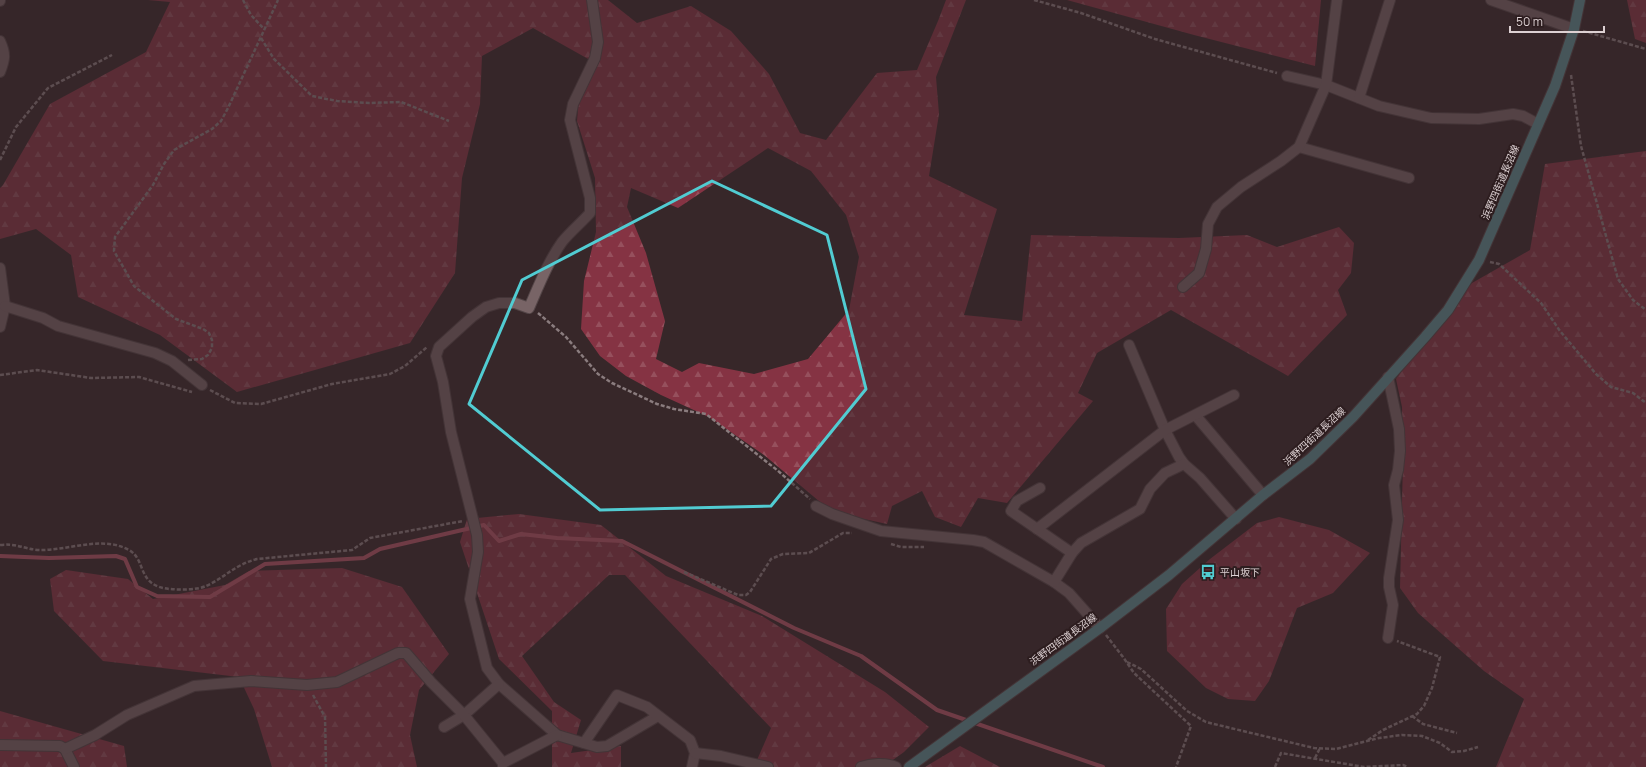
<svg xmlns="http://www.w3.org/2000/svg" width="1646" height="767" font-family="Manrope,'Noto Sans JP',sans-serif">
	<style>
		.forest { fill: url(#forest-firs); fill-rule: evenodd }
		.lines { fill: none; stroke-linecap: round; stroke-linejoin: round }
		.stream { stroke: #b45667; stroke-width: 4 }
		.minor-casing { stroke: #534547; stroke-width: 12 }
		.major-casing { stroke: #534547; stroke-width: 12 }
		.path { stroke: #8a7c7e; stroke-width: 2.5; stroke-dasharray: 4 2; stroke-linecap: butt }
		.minor { stroke: #786466; stroke-width: 10 }
		.major { stroke: #598f92; stroke-width: 10 }
		.marked { fill: none; stroke: #51ccd2; stroke-width: 3; stroke-linejoin: round }
		.labels { text-anchor: middle; dominant-baseline: central; stroke-width: 4; stroke-linejoin: round; paint-order: stroke }
		.street-label { font-size: 10px; fill: #ddd1d3; stroke: #2d1d1f }
		.poi-label { font-size: 10px; fill: #ddd1d3; stroke: #2d1d1f; text-anchor: start }
	</style>
	<defs>
		<pattern id="forest-firs" width="22" height="20" patternUnits="userSpaceOnUse"><rect width="22" height="20" fill="#853343"/><path d="M5 1l3.5 6h-7zM16 11l3.5 6h-7z" fill="#96505d"/></pattern>
	</defs>
	<rect width="100%" height="100%" fill="#372729"/>
	<g class="forest">
		<path d="M148,0H608L637,23L691,6L731,31L769,74L800,133L826,140L877,73L917,70L938,21L946,0H966L936,77L939,114L929,176L997,209L964,315L1022,321L1031,235L1179,238L1247,235L1277,247L1339,227L1354,243L1351,273L1338,290L1347,315L1288,376L1171,310L1097,353L1078,393L1093,401L1007,503L978,498L961,527L935,517L922,491L892,506L887,524L832,512L764,455L709,417L661,395L626,376L600,356L581,329L584,281L596,232L595,178L577,121L580,84L590,60L533,28L482,56L480,104L462,178L455,273L410,343L237,392L160,335L78,297L71,255L36,229L0,239V188L3,185L50,104L146,52L170,2ZM768,148L811,171L846,215L859,257L849,310L808,359L754,374L699,363L682,372L656,359L665,321L646,253L627,207L631,188L678,208Z"/>
		<path d="M1067,0H1321L1315,66L1194,35Z"/>
		<path d="M1627,0H1646V43L1635,39Z"/>
		<path d="M1646,151V767H1496L1524,699L1484,671L1418,613L1400,588L1403,460L1402,407L1396,379L1414,352L1472,283L1530,250L1545,164Z"/>
		<path d="M519,514L601,525L666,576L762,616L885,692L929,727L904,752L883,767H754L771,728L625,575H609L522,656L554,702L581,720L571,753L621,746V767H552V711L499,659L460,542L467,519Z"/>
		<path d="M1279,517L1329,530L1370,553L1333,593L1297,608L1269,681L1255,701L1228,699L1206,688L1167,651L1166,609L1182,584L1210,559L1257,523Z"/>
		<path d="M342,568L402,587L449,654L419,690L410,735L417,767H272L254,709L239,677L103,661L54,611L50,579L66,570L128,579L153,599L225,585L249,571Z"/>
		<path d="M0,711L124,746L127,767H0Z"/>
		<path d="M960,746L1000,767H925Z"/>
	</g>
	<g class="lines">
		<path class="stream" d="M0,556L49,558L116,556L125,559L137,587L157,596L210,597L265,564L364,558L380,549L484,525L499,541L521,534L557,538L622,541L794,628L861,656L937,710L1103,767"/>
		<defs>
			<g id="minor">
				<path d="M592,0L598,42L595,58L573,104L570,120L590,198V213C581,223 570,232 562,242C548,262 539,285 529,308L515,303H499L486,307L472,317L439,347L436,356L443,382L451,432L477,535L478,552L470,599L487,668L499,684L557,735L597,747L607,746L658,716"/>
				<path d="M1491,0L1574,29"/>
				<path d="M0,1V0"/>
				<path d="M0,41C6,54 5,59 0,72"/>
				<path d="M1287,76L1326,85L1379,106L1431,118L1479,119L1513,114L1523,116L1538,124"/>
				<path d="M1359,98L1390,0"/>
				<path d="M1299,147L1409,178"/>
				<path d="M0,268L5,306L0,327"/>
				<path d="M1183,287L1199,273L1206,249L1208,224L1217,207L1241,187L1281,161L1299,147L1326,85L1337,0"/>
				<path d="M5,306L43,318L58,326L155,353L172,361L202,385"/>
				<path d="M1129,345L1165,430L1179,457L1184,464L1200,478L1236,519"/>
				<path d="M1196,416L1263,495"/>
				<path d="M1040,488L1017,501L1011,511L1072,553"/>
				<path d="M816,506L832,514L881,531L973,540L984,542L1054,582L1069,593L1100,628"/>
				<path d="M1037,529L1165,430L1234,395"/>
				<path d="M1054,582L1072,553L1081,543L1140,509L1150,489L1165,473L1184,464"/>
				<path d="M1388,638L1393,605L1389,587V578L1398,520L1394,485L1398,470L1400,451L1399,429L1388,377"/>
				<path d="M444,727L464,715L499,684"/>
				<path d="M584,743L617,695L647,707L690,740L695,753L692,767"/>
				<path d="M0,745L60,746L65,749L74,767"/>
				<path d="M65,749L95,735L127,715L194,686L251,681L307,685L337,682L398,653H406L431,682L464,715L503,763"/>
				<path d="M695,753L721,756L768,767"/>
				<path d="M503,767V763L557,735"/>
				<path d="M861,767C870,764 886,762 896,767"/>
			</g>
			<path id="major" d="M909,767L1100,628L1169,575L1263,495L1310,459L1353,417L1425,337L1448,310L1479,260L1555,86L1574,29L1580,0"/>
		</defs>
		<use href="#minor" class="minor-casing"/>
		<use href="#major" class="major-casing"/>
		<g class="path">
			<path d="M243,0L251,15L264,29"/>
			<path d="M1034,0L1081,13L1155,39L1277,73"/>
			<path d="M1583,31L1646,49"/>
			<path d="M261,38L274,59L312,96L337,101L369,103L401,102L449,121"/>
			<path d="M1571,75L1581,146L1618,279L1633,300L1646,310"/>
			<path d="M0,160L16,127L48,88L112,55"/>
			<path d="M1490,262L1499,264L1541,303L1560,331L1596,374L1611,387L1633,393L1646,403"/>
			<path d="M538,313L566,337L598,374L612,383L657,404L674,409L706,414L777,470L810,499"/>
			<path d="M188,360L202,359L208,355L212,348V340L209,333L203,329L176,319L134,286L114,251L115,237L153,185L164,164L174,150L212,129L221,121L228,108L278,0"/>
			<path d="M0,375L37,370L91,378L139,377L192,392"/>
			<path d="M210,390L235,403L261,404L332,384L390,374L405,366L427,347"/>
			<path d="M891,544L901,547H924"/>
			<path d="M0,545C16,543 24,549 39,550C67,551 102,535 129,550C147,560 136,586 170,589C181,590 197,590 206,586C226,577 234,565 257,559L352,550L370,538L463,521"/>
			<path d="M684,572L738,595H746L750,592L771,559L783,554L809,553L843,533H852"/>
			<path d="M1106,635L1123,657L1134,673L1191,726L1176,767"/>
			<path d="M1127,662L1141,669L1187,711L1206,722L1247,732L1314,748L1336,749L1379,738L1402,735L1422,736L1440,743L1452,752L1464,751L1478,747"/>
			<path d="M313,695L325,717L326,767"/>
			<path d="M1412,716L1423,724L1457,733"/>
			<path d="M1368,740L1383,730L1417,714L1424,706L1432,688L1440,657L1397,641"/>
			<path d="M1315,758L1320,748"/>
			<path d="M1275,767L1281,753L1364,767L1403,765L1408,767"/>
		</g>
		<use href="#minor" class="minor"/>
		<use href="#major" class="major"/>
	</g>
	<path d="M0 0H1646V767H0ZM712,181L827,235L866,389L771,506L600,510L469,404L522,280Z" fill="#372729" fill-opacity=".55" fill-rule="evenodd"/>
	<path class="marked" d="M712,181L827,235L866,389L771,506L600,510L469,404L522,280Z"/>
	<defs>
		<symbol id="bus-bare" viewBox="-9 -9 18 18"><path d="M-5-6H5V4H4V6H2V4H-2V6H-4V4H-5ZM-3.5-4V0h7V-4ZM-3.5 1.2v1.5H-2V1.2ZM2 1.2v1.5H3.5V1.2Z" fill="#51ccd2" stroke="#2d1d1f" stroke-width="2.5" paint-order="stroke"/></symbol>
	</defs>
	<g fill-rule="evenodd">
		<use href="#bus-bare" x="1197" y="561" width="22" height="22"/>
	</g>
	<g class="labels">
		<g class="street-label">
			<text transform="translate(1500 182) rotate(-67)">浜野四街道長沼線</text>
			<text transform="translate(1314 436) rotate(-43)">浜野四街道長沼線</text>
			<text transform="translate(1063 639) rotate(-36)">浜野四街道長沼線</text>
		</g>
		<g class="poi-label">
			<text x="1220" y="572">平山坂下</text>
		</g>
	</g>
	<path d="M1510 26v6h94v-6" fill="none" stroke="#ddd1d3" stroke-width="2"/>
	<text x="1516" y="26" font-size="12" fill="#ddd1d3" stroke="#2d1d1f" stroke-width="3" paint-order="stroke">50 m</text>
</svg>
